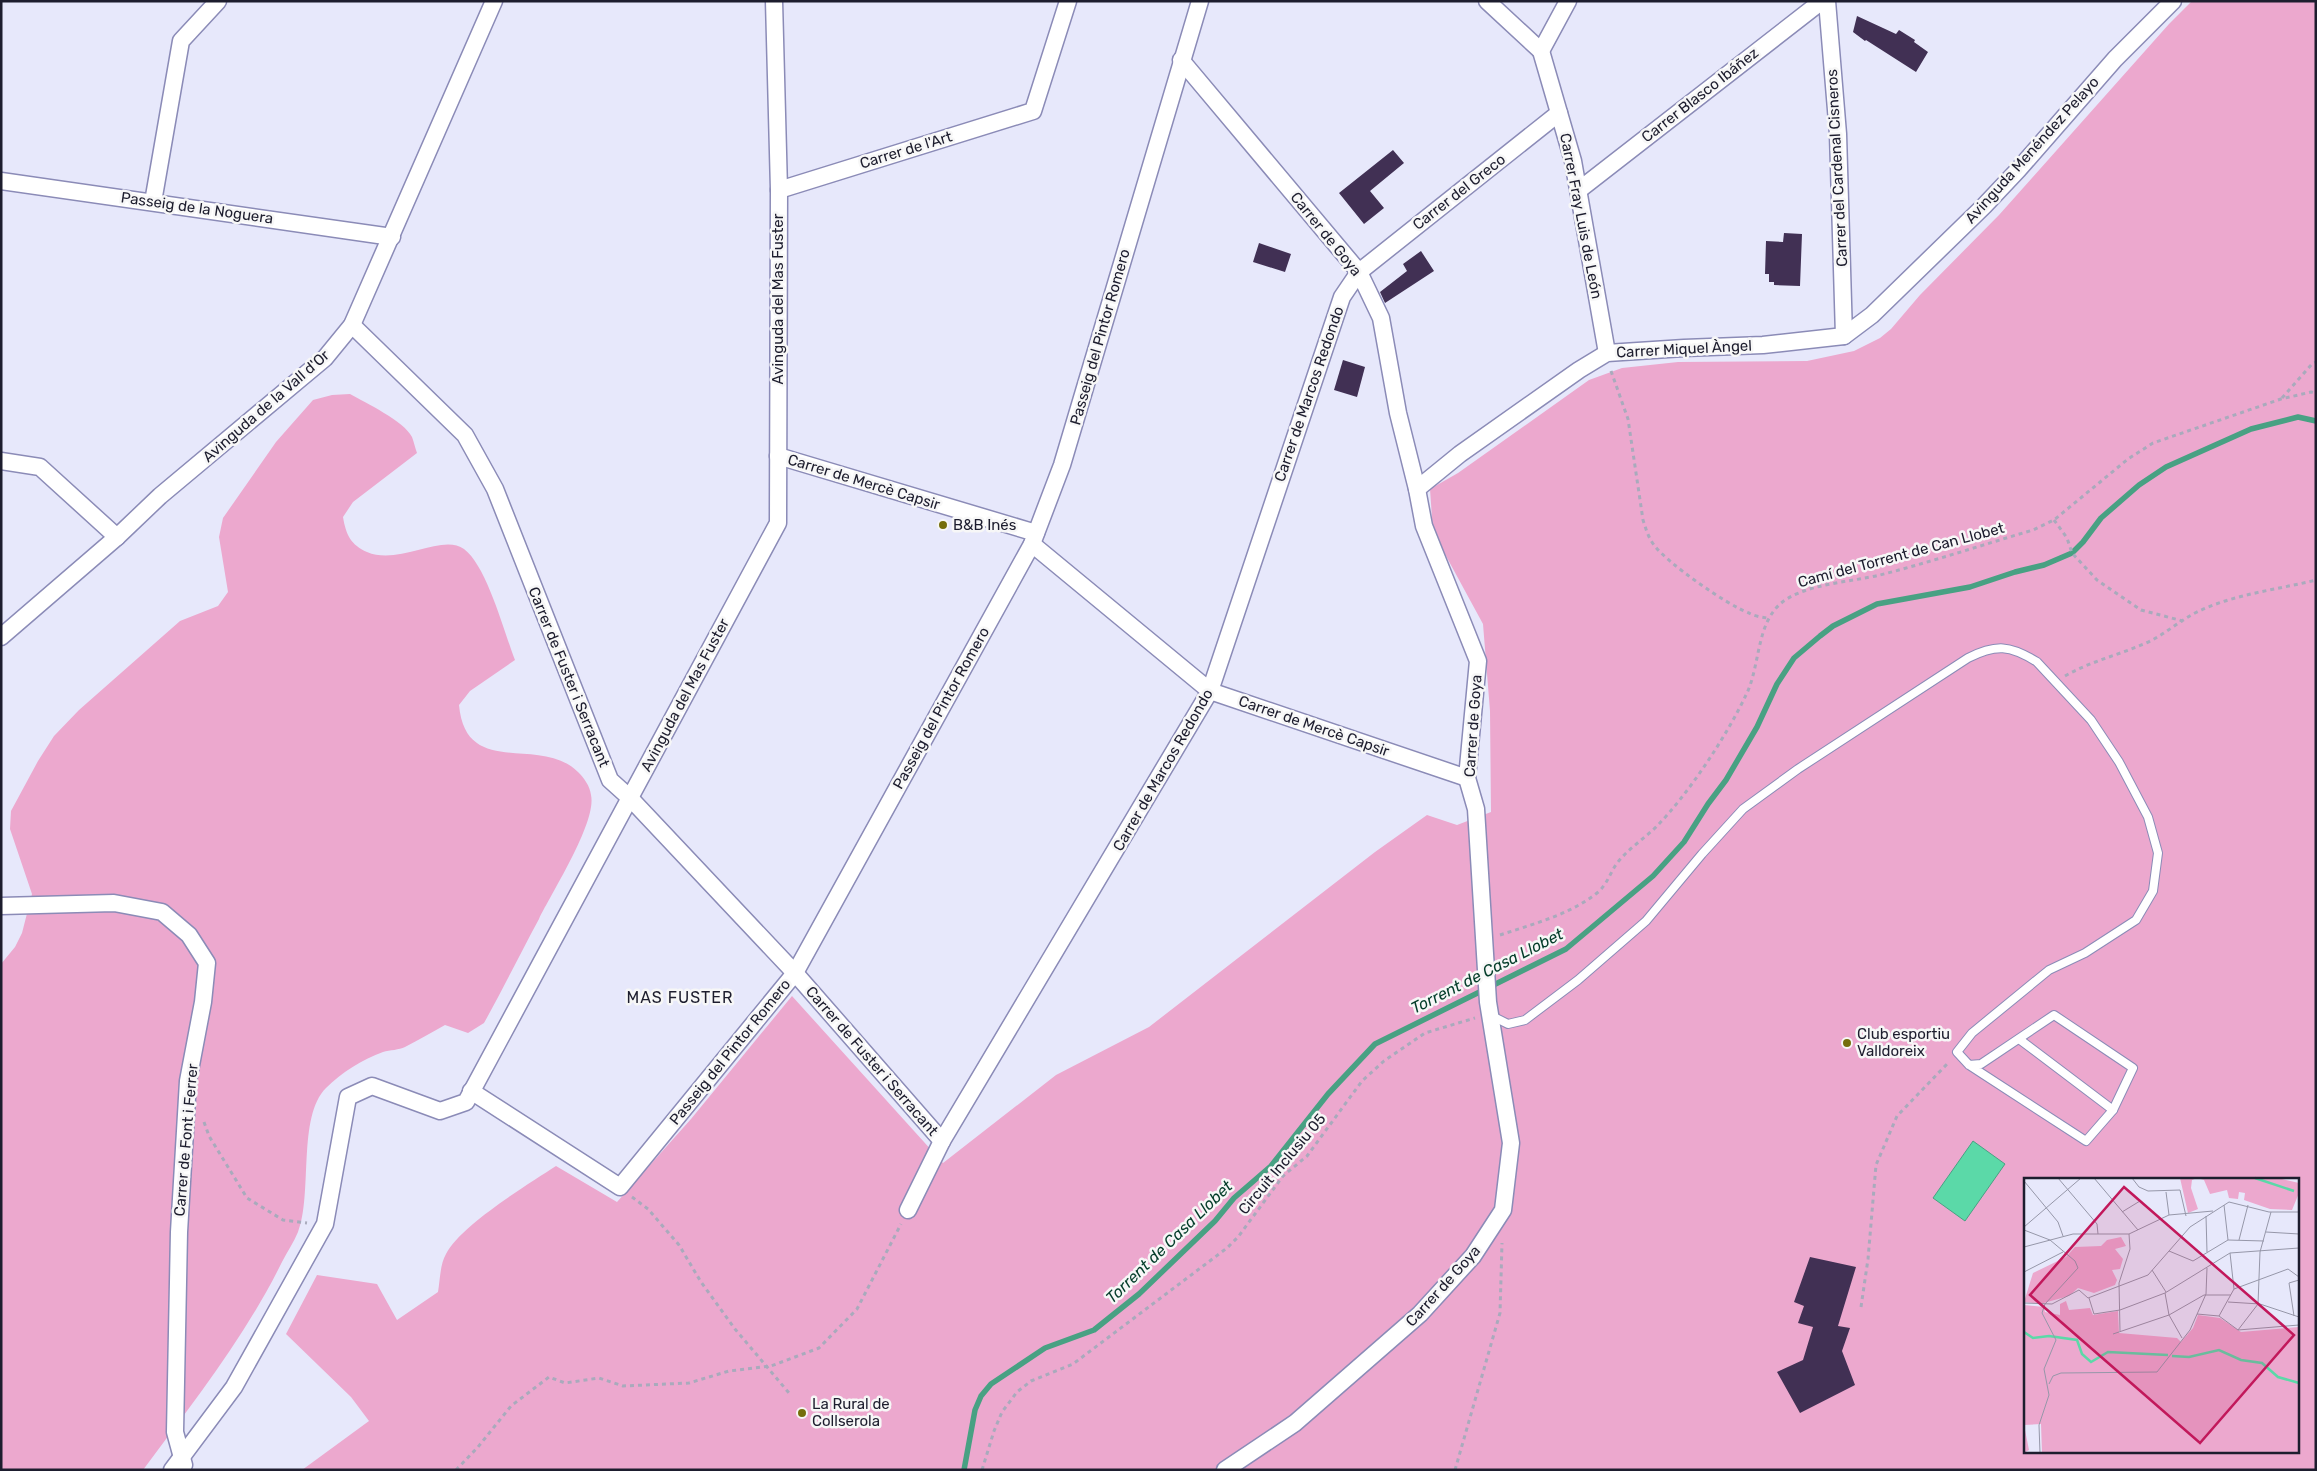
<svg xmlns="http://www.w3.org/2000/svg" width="2317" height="1471" font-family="Rubik,sans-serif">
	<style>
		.green { fill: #eca8ce; fill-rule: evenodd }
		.water { fill: #5bd9a8; stroke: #48a183 }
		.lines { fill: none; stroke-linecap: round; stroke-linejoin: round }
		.stream { stroke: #48a183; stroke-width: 5.5 }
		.building { fill: #413054 }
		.service-casing { stroke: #8b8bb7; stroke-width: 10 }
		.minor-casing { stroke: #8b8bb7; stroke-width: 19 }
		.path { stroke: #a9aabc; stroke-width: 3; stroke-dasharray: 4 4; stroke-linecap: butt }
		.service { stroke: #fff; stroke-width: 8 }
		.minor { stroke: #fff; stroke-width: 16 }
		.poi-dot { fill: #756e0c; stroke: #f7f7f7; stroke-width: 2 }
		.labels { text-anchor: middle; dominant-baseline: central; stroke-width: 5; stroke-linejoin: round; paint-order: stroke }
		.street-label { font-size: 15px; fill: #1d1d2e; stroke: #f7f7f7 }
		.poi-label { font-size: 15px; fill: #1d1d2e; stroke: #f7f7f7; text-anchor: start }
		.water-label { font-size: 16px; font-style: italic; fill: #043d2a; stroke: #f7f7f7 }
		.neighbourhood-label { font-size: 16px; letter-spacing: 1px; fill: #1d1d2e; stroke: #f7f7f7 }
		.inset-river { fill: none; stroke: #5bd9a8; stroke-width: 2.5 }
		.inset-road { fill: none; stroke: #9697a9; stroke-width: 1 }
		.view { fill: #c2185b; fill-opacity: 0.15; stroke: #c2185b; stroke-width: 2.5 }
		.inset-edge { fill: none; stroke: #1d1d2e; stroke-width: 2.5 }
	</style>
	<rect width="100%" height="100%" fill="#e7e8fb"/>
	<g class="green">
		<path d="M2192,1H2316V1470H302L369,1421L351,1397L286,1334L317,1275L377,1284L397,1320L438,1292C440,1281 440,1264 446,1254C461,1225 527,1185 556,1166L617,1202L691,1119L792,996L943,1163L1056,1075L1149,1027L1375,852L1427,815L1457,825L1491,812L1490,711L1483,624L1433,532L1430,489L1458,473L1589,380L1622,368L1678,362L1807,361L1854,351L1880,338L1891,329L1920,295L1999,215L2169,24ZM2026,1180H2298V1452H2026Z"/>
		<path d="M350,394C366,403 404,421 412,437C414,442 415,448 417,453L353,502L343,517C346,535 351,545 367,552C399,566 442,533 464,549C487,566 504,632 515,660L470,691L459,705C466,780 540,734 578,772C584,778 590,786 591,795C597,822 552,892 539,919C520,954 503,989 484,1023L468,1033L445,1025C432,1032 419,1040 405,1047C399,1050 390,1050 383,1052C363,1059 341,1073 326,1088C297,1117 313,1194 298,1232C294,1242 287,1252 282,1262C245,1337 193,1403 143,1470H1V964L15,947L22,933L32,894L10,829L11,811L38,761L54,736L79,710L180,621L218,606L228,592L219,537L223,518L276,442L313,400L332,395Z"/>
	</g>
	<path class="water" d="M1973,1141L2005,1164L1965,1221L1933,1198Z"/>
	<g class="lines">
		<path class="stream" d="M964,1470L975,1410L981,1396L991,1384L1045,1348L1094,1330L1139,1294L1215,1221L1234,1198L1271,1166L1328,1094L1375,1044L1566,949L1653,876L1684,842L1708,804L1726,780L1757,727L1777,684L1794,658L1820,636L1833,626L1877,604L1970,587L2015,572L2044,565L2072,553L2083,542L2101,518L2139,485L2166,467L2251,429L2298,417L2316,421"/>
	</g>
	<g class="building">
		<path d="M1857,16L1896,34L1899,30L1915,40L1914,42L1928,52L1916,72L1866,40L1865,41L1853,32Z"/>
		<path d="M1393,150L1404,163L1370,191L1384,208L1364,224L1339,193Z"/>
		<path d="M1784,233L1802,234L1800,286L1774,285V282H1769V274H1765L1766,241L1783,242Z"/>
		<path d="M1259,243L1291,254L1285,272L1253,262Z"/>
		<path d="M1421,251L1434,271L1385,303L1380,292L1407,271L1403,264Z"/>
		<path d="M1343,360L1365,367L1357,397L1334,390Z"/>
		<path d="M1810,1257L1856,1267L1838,1326L1850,1328L1842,1351L1855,1385L1800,1413L1777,1372L1803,1360L1813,1327L1798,1323L1804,1306L1794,1302Z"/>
	</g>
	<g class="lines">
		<defs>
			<g id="service">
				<path d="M1490,1015L1508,1024L1525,1020L1578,980L1646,921L1702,854L1743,809L1798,769L1968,658C1996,644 2010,645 2037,662L2091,720L2119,762L2148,817L2158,853L2153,891L2136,920L2085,953L2049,970L1972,1033L1957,1052L1969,1065L2086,1141L2113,1110L2133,1068L2054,1015L1981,1064L1969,1065"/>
				<path d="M2019,1039L2113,1110"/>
			</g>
			<g id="minor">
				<path d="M1487,1L1541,51"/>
				<path d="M1827,1L1838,134L1844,336"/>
				<path d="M1541,51L1573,161L1607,353"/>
				<path d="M1541,51L1568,1"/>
				<path d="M1181,60L1359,272L1381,318L1398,413L1417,489L1424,526L1478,661L1467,778L1476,809L1488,1002L1511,1143L1503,1210L1473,1256L1420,1314L1295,1423L1225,1470"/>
				<path d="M1,181L392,237"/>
				<path d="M779,190L1033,111L1068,1"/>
				<path d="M1579,190L1822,1"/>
				<path d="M153,202L181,41L218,1"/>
				<path d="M352,325L465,435L495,489L610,780L630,798L795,973L942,1141"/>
				<path d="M778,456L1036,533"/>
				<path d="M1,461L40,467L117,537"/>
				<path d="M1417,489L1460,454L1579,370L1607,353L1684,348L1763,345L1844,336L1872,315L1984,206L2018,170L2115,59L2173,1"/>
				<path d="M1032,544L1210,691L1467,778"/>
				<path d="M1,637L117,537L160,496L325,358L352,325L494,1"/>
				<path d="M1,906L114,903L162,912L189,935L207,963L203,1002L188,1081L179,1232L175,1432L184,1465"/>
				<path d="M471,1091L620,1187L795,973L1032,544L1062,465L1200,1"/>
				<path d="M908,1210L942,1141L1210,691L1342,297L1359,272L1559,113"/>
				<path d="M172,1470L234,1387L325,1224L348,1097L372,1086L440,1111L466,1102L778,523L779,190L774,1"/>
			</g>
		</defs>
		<use href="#service" class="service-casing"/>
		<use href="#minor" class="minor-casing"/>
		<g class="path">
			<path d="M1611,371L1628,419L1643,520C1646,529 1648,537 1654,545C1667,563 1727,605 1749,613C1754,616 1761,617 1767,618"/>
			<path d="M2282,398L2312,364L2316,362"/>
			<path d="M2054,520L2067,538L2072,553L2097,580L2141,610L2183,621"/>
			<path d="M2065,676C2091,661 2119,655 2146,643C2164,635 2178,622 2195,613C2233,594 2276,590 2316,580"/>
			<path d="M1500,935C1533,924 1569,915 1597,893C1608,884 1610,872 1618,862C1629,848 1644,839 1657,826C1689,793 1726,737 1746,695C1760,667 1756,627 1779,605C1801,584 1851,582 1880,575C1931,562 1982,545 2033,530L2054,520L2128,459L2153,443L2281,399L2311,392L2316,393"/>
			<path d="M204,1122L209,1136L247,1198L283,1220L307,1223"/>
			<path d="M632,1197L648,1209L679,1245L701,1282L735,1329L789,1393"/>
			<path d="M1861,1307L1868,1259L1876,1165L1897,1116L1949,1062"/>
			<path d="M456,1470L478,1447L511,1406L549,1377L565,1383L599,1378L623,1386L689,1383L729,1371L771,1366L819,1348L857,1309L901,1224"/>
			<path d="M982,1470L994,1431L1002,1412L1017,1392L1031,1381L1073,1364L1227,1248L1238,1237L1283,1176L1307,1156L1362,1081L1384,1061L1425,1033L1475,1018"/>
			<path d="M1455,1470L1500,1313L1502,1243"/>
		</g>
		<use href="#service" class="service"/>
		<use href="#minor" class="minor"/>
	</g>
	<g class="poi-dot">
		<circle cx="943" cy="525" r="5"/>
		<circle cx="1847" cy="1043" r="5"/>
		<circle cx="802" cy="1413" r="5"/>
	</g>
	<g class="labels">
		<g class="street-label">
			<text transform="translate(1700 95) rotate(-38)">Carrer Blasco Ibáñez</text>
			<text transform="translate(906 150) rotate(-17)">Carrer de l'Art</text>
			<text transform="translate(2032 150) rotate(-48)">Avinguda Menéndez Pelayo</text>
			<text transform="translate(1837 168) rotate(-93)">Carrer del Cardenal Cisneros</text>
			<text transform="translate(1459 192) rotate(-38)">Carrer del Greco</text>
			<text transform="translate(197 208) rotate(8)">Passeig de la Noguera</text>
			<text transform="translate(1581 216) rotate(79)">Carrer Fray Luis de León</text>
			<text transform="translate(1326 234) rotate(51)">Carrer de Goya</text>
			<text transform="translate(778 299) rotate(-90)">Avinguda del Mas Fuster</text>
			<text transform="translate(1100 337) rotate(-74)">Passeig del Pintor Romero</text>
			<text transform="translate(1684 349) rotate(-3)">Carrer Miquel Àngel</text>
			<text transform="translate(1309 394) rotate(-71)">Carrer de Marcos Redondo</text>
			<text transform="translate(266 406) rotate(-41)">Avinguda de la Vall d'Or</text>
			<text transform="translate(864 482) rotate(17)">Carrer de Mercè Capsir</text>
			<text transform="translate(1901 555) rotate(-15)">Camí del Torrent de Can Llobet</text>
			<text transform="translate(569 677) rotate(68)">Carrer de Fuster i Serracant</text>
			<text transform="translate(685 695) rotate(-62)">Avinguda del Mas Fuster</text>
			<text transform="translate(941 708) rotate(-61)">Passeig del Pintor Romero</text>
			<text transform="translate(1314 726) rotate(19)">Carrer de Mercè Capsir</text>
			<text transform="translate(1473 726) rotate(-86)">Carrer de Goya</text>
			<text transform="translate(1163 770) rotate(-60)">Carrer de Marcos Redondo</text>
			<text transform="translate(730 1052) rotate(-51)">Passeig del Pintor Romero</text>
			<text transform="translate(872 1061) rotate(49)">Carrer de Fuster i Serracant</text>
			<text transform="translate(186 1140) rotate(-85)">Carrer de Font i Ferrer</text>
			<text transform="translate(1282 1164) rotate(-50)">Circuit Inclusiu 05</text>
			<text transform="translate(1443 1286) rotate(-48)">Carrer de Goya</text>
		</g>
		<g class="poi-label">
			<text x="953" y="525">B&amp;B Inés</text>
			<text x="1857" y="1034">Club esportiu<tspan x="1857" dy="17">Valldoreix</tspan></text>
			<text x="812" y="1404">La Rural de<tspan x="812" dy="17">Collserola</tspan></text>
		</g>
		<g class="water-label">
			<text transform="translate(1487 971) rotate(-27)">Torrent de Casa Llobet</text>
			<text transform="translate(1169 1242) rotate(-44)">Torrent de Casa Llobet</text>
		</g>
		<g class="neighbourhood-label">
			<text x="680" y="997">MAS FUSTER</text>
		</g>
	</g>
	<g transform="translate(2024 1178)">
		<rect width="275" height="275" fill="#e7e8fb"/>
		<path d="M156,0H254L275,5V15L268,32L246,31L220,22L221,15L215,14L214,21L205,20L203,12L186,16L180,2L173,0L168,2L167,10L174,31L164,35ZM97,59L102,68L91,71L99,81L96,91L88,92L93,102L91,107L70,115L54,110L45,118L16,126L0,124L9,95L42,79L51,69L77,68L83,62ZM42,123L45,132L66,130L69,137L94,133L95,155L153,160L157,164L169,150L174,137L196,140L217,154L275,149V275H18L17,246L0,247L5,272L0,275V127L20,129L21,134L36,137V126Z" fill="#eca8ce"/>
		<path class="inset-river" d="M231,0L270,13M0,154L9,160L25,158L53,162L58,176L67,184L84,174L144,177M148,178L165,179L195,172L217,182L238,185L254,199L275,205"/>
		<path class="inset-road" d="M34,0L73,46L74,56M70,0L114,52M108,0L115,9L124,13L156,12L162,38M0,3L34,44L39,58M142,14L145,37M200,27L204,62M98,34L116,23M182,38L183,74M0,49L57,0M0,52L26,62L51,83L54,90L21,126L18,135L32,162L20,191L25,217L15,247L16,275M242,54L275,56M215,62L224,27M0,69L49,56H105L145,37L189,33M145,73L169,83L204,62L240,63M206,75L210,111M128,92L142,114M0,94L39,74M210,111L264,91L275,99M141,115L145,137L158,160M65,120L70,136L96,132L141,115L206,75L275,70M204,124L236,126L275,139M0,125L28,126L55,112L64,120L124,97L166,49L205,24L245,34H275M173,136L195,138L214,152M195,138L210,111M270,138L265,105L275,102M214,152L234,126L236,74L247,34M214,152L275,147M96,153L95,105L106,71L105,56M89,156L145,137L180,117H207M25,206L29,198L37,195L133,194L166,152L182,116L183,90"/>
		<path class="view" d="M100,9L270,157L176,265L6,117Z"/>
		<rect width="275" height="275" class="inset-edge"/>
	</g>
	<rect width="2317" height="1471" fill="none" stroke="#1d1d2e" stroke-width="5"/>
</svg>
